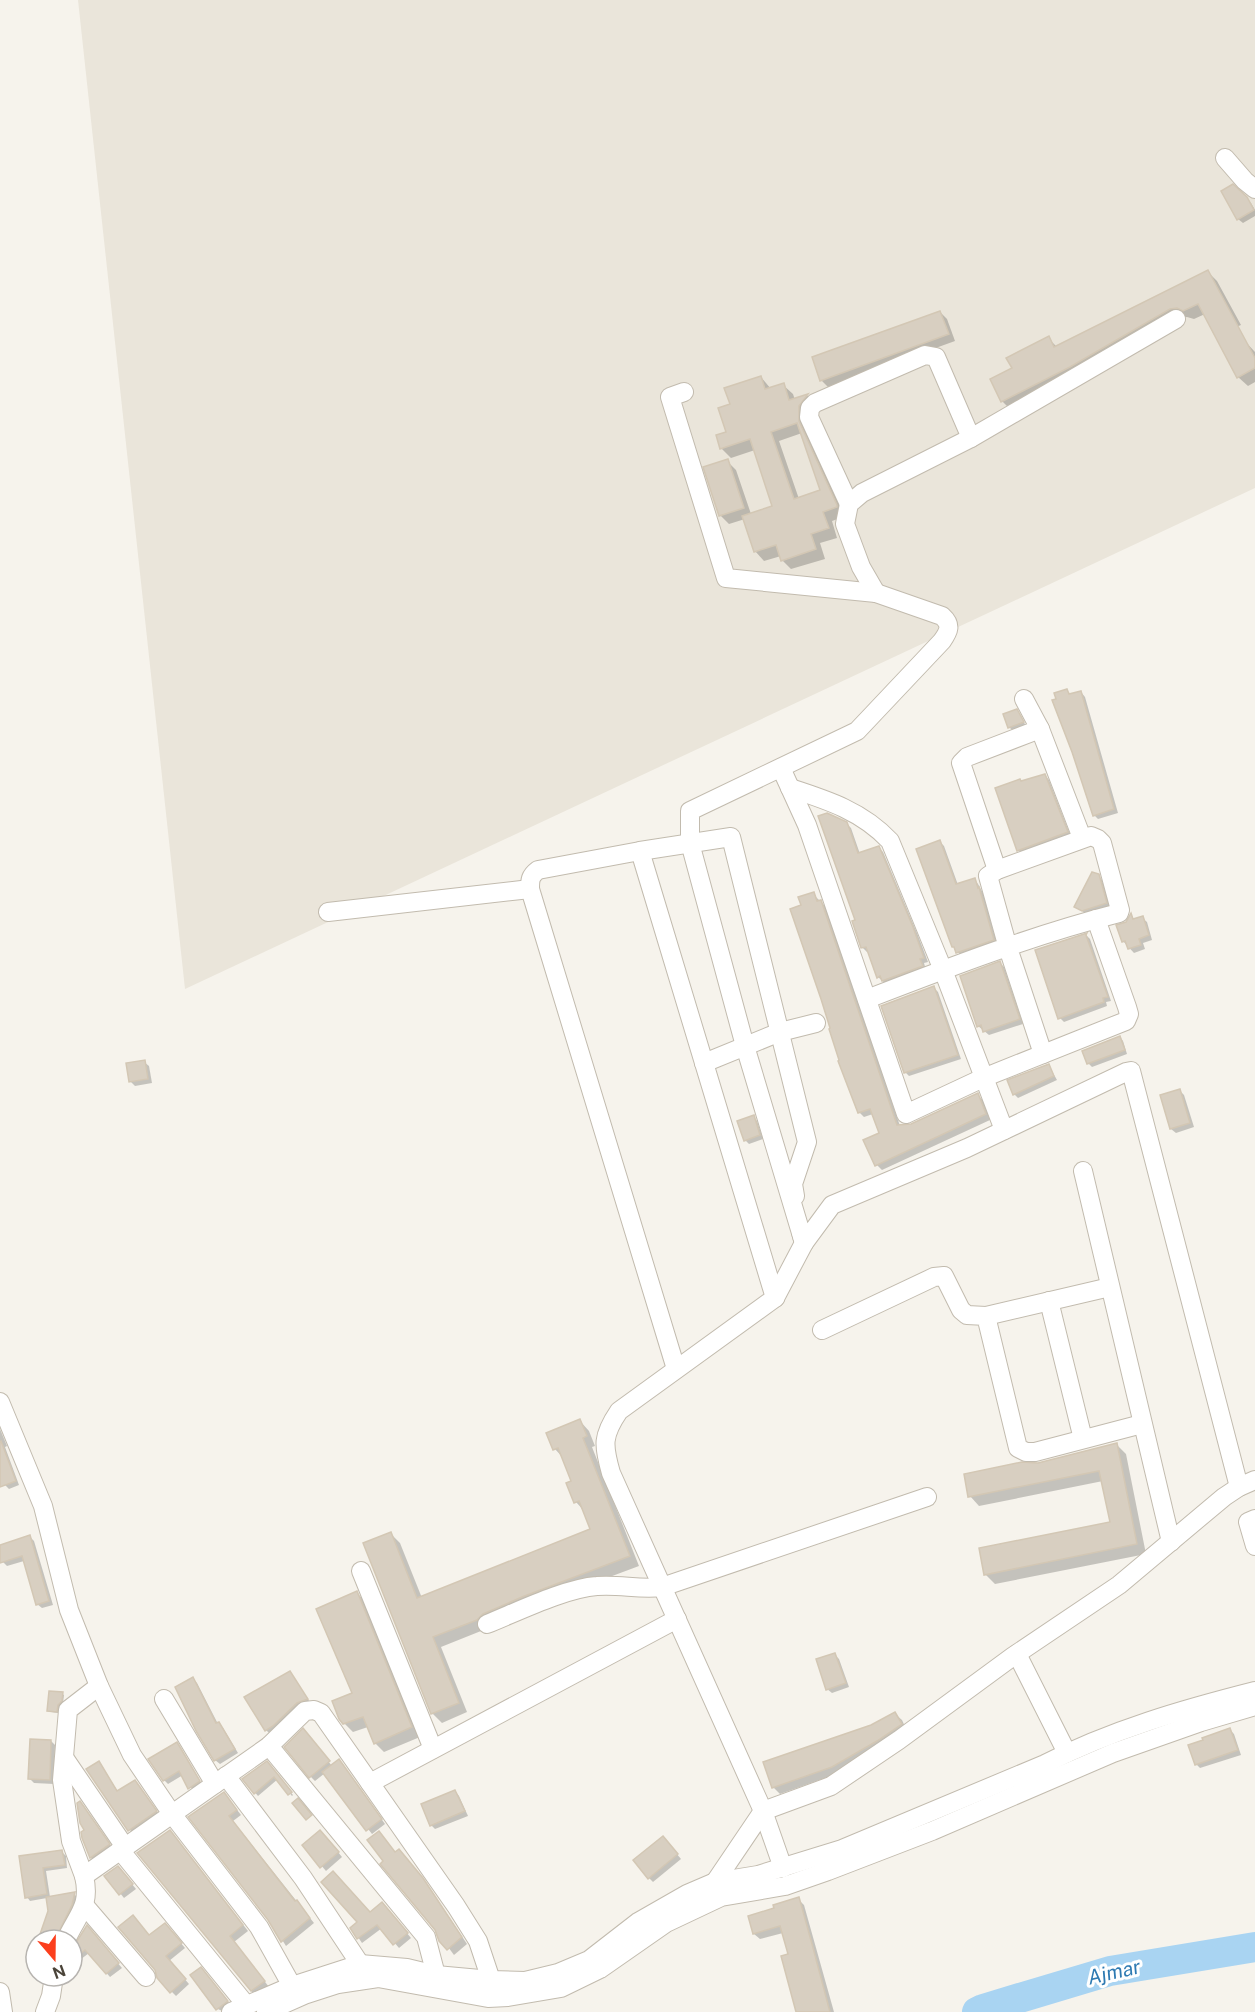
<svg xmlns="http://www.w3.org/2000/svg" width="1255" height="2012" font-family="'Public Sans',sans-serif">
	<style>
		.residential { fill: #eae5da }
		.shadow { fill: #0003; fill-rule: evenodd }
		.lines { fill: none; stroke-linecap: round; stroke-linejoin: round }
		.river { stroke: #a9d4f2; stroke-width: 30 }
		.building { fill: #d8cfc1; stroke: #d3c7b4; stroke-width: 1.5; fill-rule: evenodd }
		.minor-casing { stroke: #c2bbae; stroke-width: 20 }
		.minor { stroke: #fff; stroke-width: 18 }
		.labels { text-anchor: middle; dominant-baseline: central; stroke-width: 6; stroke-linejoin: round; paint-order: stroke }
		.water-label { font-size: 20px; font-style: italic; fill: #2e7ab2; stroke: #fff }
	</style>
	<rect width="100%" height="100%" fill="#f6f3ec"/>
	<path class="residential" d="M78,0H1255V488L185,989Z"/>
	<g class="shadow">
		<path d="M1233,186L1251,203L1255,210V216L1243,223L1238,219Z"/>
		<path d="M1208,272L1217,281L1241,325L1220,334L1205,314L1194,319L1187,317L1181,318L1011,410L1002,401L1014,369L1048,338L1057,347Z"/>
		<path d="M940,312L947,319L955,341L828,387L821,380Z"/>
		<path d="M1243,339L1255,352V382L1248,386L1238,377Z"/>
		<path d="M761,377L771,389L783,385L793,394L795,400L808,396L817,404L808,416L846,516L832,521L837,538L820,543L825,559L791,569L782,560L781,556L764,561L755,551L745,519L729,524L720,515L727,461L736,470L751,514L774,507L755,450L731,458L721,448L728,433L732,405ZM802,433L822,491L799,499L779,441Z"/>
		<path d="M1067,691L1072,695L1081,692L1085,697L1118,813L1098,819L1094,815L1054,701Z"/>
		<path d="M1016,711L1027,727L1014,732L1009,727Z"/>
		<path d="M1045,775L1049,780L1071,837L1022,854L1018,850L1022,783Z"/>
		<path d="M846,823L851,828L860,854L879,848L883,852L917,933L928,962L924,963L926,970L887,985L878,977L869,951L867,952L862,947L857,921Z"/>
		<path d="M940,842L944,846L958,885L974,879L978,884L983,893L997,944L962,957L953,946Z"/>
		<path d="M1098,875L1102,880L1110,908L1087,915L1076,906Z"/>
		<path d="M813,894L826,907L900,1126H911L977,1095L983,1100L990,1120L882,1170L877,1165L865,1141L881,1134L873,1114L864,1117L859,1112L803,906Z"/>
		<path d="M1131,916L1135,920L1142,918L1147,922L1152,940L1143,943L1145,949L1134,953L1123,941Z"/>
		<path d="M1086,935L1090,939L1111,1001L1106,1002L1107,1006L1064,1022L1060,1018L1037,950Z"/>
		<path d="M1000,963L1004,967L1023,1024L989,1035L978,1026Z"/>
		<path d="M934,988L938,992L961,1059L909,1076L905,1072Z"/>
		<path d="M1120,1037L1123,1041L1127,1054L1092,1067L1088,1063Z"/>
		<path d="M144,1062L149,1066L152,1083L135,1086L131,1082Z"/>
		<path d="M1049,1066L1057,1080L1018,1098L1015,1095L1009,1081Z"/>
		<path d="M1180,1091L1184,1095L1194,1127L1176,1133L1171,1129L1162,1096Z"/>
		<path d="M753,1117L757,1121L763,1139L749,1144L745,1140Z"/>
		<path d="M580,1421L589,1431L595,1446L592,1447L639,1566L532,1606L486,1629L441,1647L467,1712L442,1723L432,1713L391,1534L400,1543L422,1598L592,1530L585,1512L576,1502L573,1482L564,1459L555,1449L548,1434Z"/>
		<path d="M0,1429L7,1446L5,1447L19,1485L9,1489L5,1485L0,1471Z"/>
		<path d="M1117,1445L1126,1454L1146,1554L995,1584L985,1574L1111,1523L1103,1481L979,1506L970,1496L1038,1464Z"/>
		<path d="M30,1537L34,1541L53,1605L42,1608L37,1604L24,1561L7,1566L3,1562L0,1553V1546Z"/>
		<path d="M357,1593L366,1602L420,1737L384,1752L375,1743L368,1727L353,1732L344,1723L354,1694Z"/>
		<path d="M835,1655L839,1659L849,1687L832,1693L827,1689Z"/>
		<path d="M294,1678L311,1704L270,1734L266,1730Z"/>
		<path d="M193,1679L197,1683L218,1724L223,1728L238,1753L220,1764L215,1760Z"/>
		<path d="M62,1694L64,1695L63,1703L59,1707L58,1713L51,1712L49,1711Z"/>
		<path d="M895,1714L902,1720L907,1731L839,1773L780,1794L773,1787L871,1727Z"/>
		<path d="M1230,1730L1234,1734L1241,1755L1200,1768L1196,1764L1205,1741Z"/>
		<path d="M307,1735L332,1766L339,1761L343,1765L385,1824L372,1834L325,1773L315,1781L311,1777Z"/>
		<path d="M51,1741L55,1745L54,1784L34,1783L30,1779Z"/>
		<path d="M176,1744L203,1786L194,1792L183,1775L168,1784L164,1780Z"/>
		<path d="M99,1763L118,1792L139,1786L160,1816L133,1834L88,1770Z"/>
		<path d="M269,1766L293,1795L292,1796L278,1779L258,1796L244,1779Z"/>
		<path d="M455,1791L459,1796L468,1816L435,1829L431,1825Z"/>
		<path d="M228,1798L241,1815L233,1821L314,1923L286,1946L269,1919L190,1817Z"/>
		<path d="M84,1807L113,1849L95,1862L91,1858L83,1838L86,1831Z"/>
		<path d="M325,1836L342,1857L326,1871L304,1845Z"/>
		<path d="M175,1837L248,1931L234,1942L269,1987L257,1996L251,1991Z"/>
		<path d="M667,1842L681,1859L653,1882L649,1878Z"/>
		<path d="M62,1852L66,1856L67,1868L46,1871L50,1897L74,1894L78,1898L59,1940H39L49,1911L47,1898L30,1901L27,1897L21,1857Z"/>
		<path d="M396,1853L405,1857L429,1887L467,1944L454,1955L385,1862Z"/>
		<path d="M122,1872L136,1889L124,1898L106,1876Z"/>
		<path d="M798,1899L804,1905L834,2012H798L790,1955L783,1933L760,1939L754,1934Z"/>
		<path d="M386,1908L411,1938L399,1948L382,1928L362,1943L352,1928L370,1913Z"/>
		<path d="M169,1929L185,1948L169,1961L189,1984L176,1996L158,1978Z"/>
		<path d="M90,1931L122,1968L110,1977L89,1953L72,1966V1951Z"/>
		<path d="M205,1973L231,2006L224,2012L218,2009L192,1976Z"/>
	</g>
	<g class="lines">
		<path class="river" d="M977,2012L983,2009L1110,1971L1255,1947"/>
	</g>
	<g class="building">
		<path d="M1233,184L1247,197L1254,210L1237,220L1221,191Z"/>
		<path d="M1208,270L1255,358V368L1237,378L1198,304L1183,311L1177,308L1170,309L1070,367L1001,402L990,379L1012,368L1006,358L1049,336L1054,347Z"/>
		<path d="M940,311L949,334L820,381L812,357Z"/>
		<path d="M761,376L765,389L784,383L789,400L808,394L799,406V421L837,505V507L823,512L829,528L811,534L816,549L781,561L776,545L754,552L742,516L772,506L750,439L720,449L716,435L726,432L718,408L730,404L724,388ZM797,423L820,490L794,499L771,432Z"/>
		<path d="M728,459L744,508L719,516L703,467Z"/>
		<path d="M1067,689L1069,694L1081,691L1114,809L1093,816L1072,752L1052,700L1056,699L1054,693Z"/>
		<path d="M1017,709L1024,722L1008,728L1003,714Z"/>
		<path d="M1045,774L1068,832L1017,851L995,788L1020,779L1021,781Z"/>
		<path d="M827,813L847,822L858,853L879,846L913,927L924,958L920,959L923,966L882,981L880,976L877,978L866,947L861,948L852,921L855,920L818,816Z"/>
		<path d="M940,840L956,884L975,878L978,888L979,887L994,940L956,953L954,947H952L916,849Z"/>
		<path d="M1092,872L1099,874L1107,903L1082,911L1074,907Z"/>
		<path d="M814,892L817,901L821,900L897,1125L911,1124L978,1093L986,1114L875,1166L863,1140L879,1133L870,1109L858,1113L838,1061L839,1060L829,1029L830,1028L821,999L790,909L801,905L798,897Z"/>
		<path d="M1131,913L1133,919L1143,916L1149,935L1139,939L1141,945L1128,949L1125,941L1122,942L1116,925L1126,922Z"/>
		<path d="M1087,933L1086,935L1108,997L1103,998L1104,1002L1058,1019L1035,950Z"/>
		<path d="M1000,961L1020,1019L983,1032L981,1025L977,1027L960,976Z"/>
		<path d="M934,986L958,1055L904,1073L881,1006Z"/>
		<path d="M1120,1036L1125,1050L1087,1064L1082,1051Z"/>
		<path d="M145,1060L148,1079L129,1082L126,1063Z"/>
		<path d="M1049,1064L1054,1076L1013,1095L1007,1080Z"/>
		<path d="M1180,1089L1190,1123L1170,1129L1160,1095Z"/>
		<path d="M754,1115L760,1135L744,1141L737,1121Z"/>
		<path d="M580,1419L587,1436L583,1438L630,1556L522,1597L483,1614L477,1620L433,1637L459,1703L431,1714L363,1543L391,1532L417,1598L590,1529L579,1501L574,1503L566,1483L571,1481L558,1448L553,1450L546,1433Z"/>
		<path d="M1,1441L16,1481L0,1487V1442Z"/>
		<path d="M1117,1443L1137,1544L984,1575L979,1548L1110,1522L1099,1471L968,1497L964,1474L1022,1462L1038,1463Z"/>
		<path d="M30,1535L49,1601L36,1605L22,1556L0,1563V1545Z"/>
		<path d="M357,1591L412,1727L374,1744L363,1717L343,1724L339,1719L332,1701L352,1693L316,1609Z"/>
		<path d="M835,1653L846,1683L826,1690L816,1659Z"/>
		<path d="M290,1671L308,1699L297,1703L273,1726L265,1731L244,1697Z"/>
		<path d="M193,1677L216,1723L219,1722L235,1749L214,1761L196,1731L175,1687Z"/>
		<path d="M49,1691L63,1692L62,1701L58,1705L57,1712L47,1711Z"/>
		<path d="M895,1712L902,1724L877,1741L832,1767L772,1788L763,1762L871,1725Z"/>
		<path d="M303,1728L330,1761L309,1778L284,1747Z"/>
		<path d="M1230,1728L1238,1750L1195,1765L1188,1745L1203,1740L1202,1738Z"/>
		<path d="M30,1739L51,1740L50,1780L28,1779Z"/>
		<path d="M177,1742L200,1781L188,1789L179,1771L163,1781L148,1759Z"/>
		<path d="M339,1759L382,1819L366,1831L322,1772Z"/>
		<path d="M99,1761L117,1791L135,1780L157,1811L128,1831L86,1769Z"/>
		<path d="M267,1761L292,1792L288,1795L274,1777L254,1794L242,1779Z"/>
		<path d="M455,1790L465,1811L430,1826L421,1804Z"/>
		<path d="M224,1792L237,1810L229,1816L295,1901L297,1900L310,1918L281,1942L268,1920L188,1817Z"/>
		<path d="M298,1798L312,1815L306,1820L292,1803Z"/>
		<path d="M80,1801L110,1844L90,1858L82,1838L81,1832L84,1830L80,1823L77,1803Z"/>
		<path d="M170,1830L243,1925L230,1936L265,1981L251,1991L137,1853Z"/>
		<path d="M320,1830L339,1852L320,1868L302,1845Z"/>
		<path d="M379,1831L395,1852L399,1849L423,1878L462,1937L447,1950L439,1941L435,1930L380,1864L383,1861L367,1840Z"/>
		<path d="M663,1836L678,1854L648,1879L633,1860Z"/>
		<path d="M62,1850L65,1865L43,1868L47,1894L25,1898L19,1856Z"/>
		<path d="M118,1866L133,1884L119,1895L104,1876Z"/>
		<path d="M333,1871L370,1912L382,1902L408,1933L393,1945L377,1925L357,1939L350,1928L357,1922L321,1882Z"/>
		<path d="M75,1892L72,1905L55,1940H38L48,1911L46,1897Z"/>
		<path d="M799,1897L812,1944L830,2012H796L781,1956L788,1954L780,1926L753,1934L748,1916L774,1908L773,1905Z"/>
		<path d="M133,1915L149,1935L165,1923L182,1943L166,1956L186,1979L170,1993L157,1978L155,1970L118,1927Z"/>
		<path d="M87,1925L119,1963L106,1974L85,1950L72,1960V1949Z"/>
		<path d="M201,1967L228,2001L216,2010L190,1975Z"/>
	</g>
	<g class="lines">
		<defs>
			<g id="minor">
				<path d="M1225,158L1245,181L1255,189"/>
				<path d="M684,392L670,397L726,578L876,593L942,616C952,625 949,631 942,641L857,731L690,811V843L745,1046L804,1243L832,1205L967,1148L1126,1072L1131,1071L1239,1487"/>
				<path d="M849,504L809,417L810,408L815,403L925,355L936,357L971,438"/>
				<path d="M876,593L861,567L845,524L849,504L862,493L971,438L1176,319"/>
				<path d="M1024,699L1040,729L1082,838"/>
				<path d="M781,768L807,825L906,1114L983,1078L1126,1021L1129,1014L1127,1007L1096,919"/>
				<path d="M790,788C827,800 862,811 890,841L943,970L1004,1130"/>
				<path d="M640,851L775,1298L619,1411C602,1436 603,1445 611,1473L763,1811L783,1868"/>
				<path d="M997,870L961,763L967,757L1040,729"/>
				<path d="M328,912L530,889"/>
				<path d="M867,999C950,967 1033,935 1119,913L1120,910L1102,843L1098,839L1091,836L997,870L988,876L1008,948L1043,1054"/>
				<path d="M704,1063L780,1032L816,1023"/>
				<path d="M1083,1171L1171,1542"/>
				<path d="M775,1298L804,1243L801,1232"/>
				<path d="M1049,1301L1083,1439"/>
				<path d="M986,1316L1110,1287"/>
				<path d="M822,1330L934,1277L944,1276L961,1310L967,1315L986,1316L1018,1448L1026,1452H1035L1142,1424"/>
				<path d="M676,1369L530,889C530,880 530,876 538,870L640,851L731,837L807,1142L793,1184L795,1196"/>
				<path d="M0,1402L43,1506L69,1610L99,1686L132,1755L172,1814L259,1927L292,1986"/>
				<path d="M1255,1519L1248,1522L1255,1546"/>
				<path d="M361,1571L433,1749"/>
				<path d="M487,1624C517,1612 566,1588 597,1586C620,1584 640,1590 662,1587L927,1497"/>
				<path d="M1017,1654L1067,1753"/>
				<path d="M164,1699L215,1784"/>
				<path d="M269,1746L426,1937L436,1975"/>
				<path d="M65,1759L125,1847"/>
				<path d="M226,1776L303,1878L360,1964"/>
				<path d="M370,1783L677,1619"/>
				<path d="M120,1850L247,2006"/>
				<path d="M84,1876L71,1841L62,1780L68,1710L99,1686"/>
				<path d="M717,1888L715,1882L763,1811L831,1786L899,1740L1012,1657L1119,1585L1224,1497L1239,1487L1255,1480"/>
				<path d="M85,1906L146,1977"/>
				<path d="M66,1940C78,1914 91,1906 84,1876L269,1746L305,1711L314,1710L321,1713L456,1906L478,1941L491,1980L489,1991"/>
				<path d="M0,1992L3,2012"/>
				<path d="M45,2012L51,1996L54,1976"/>
				<path d="M231,2012L292,1986L360,1964L407,1968L436,1975L491,1980L525,1981L558,1973L589,1960L638,1922L687,1894L715,1882L758,1875L842,1849L1045,1764C1111,1730 1184,1709 1255,1691"/>
				<path d="M266,2012L304,1995L338,1984L378,1978L488,1998L508,1997L561,1988L600,1969L666,1923L721,1897L785,1886L828,1871L932,1831L1113,1753L1201,1722L1255,1706"/>
			</g>
		</defs>
		<use href="#minor" class="minor-casing"/>
		<use href="#minor" class="minor"/>
	</g>
	<g class="labels">
		<g class="water-label">
			<text transform="translate(1114 1972) rotate(-13)">Ajmar</text>
		</g>
	</g>
	<g transform="translate(54 1958) rotate(160)"><circle r="28" fill="#ffffff" stroke="#b7b4b0" stroke-width="1.5"/>
	<path d="M0-4.5L10 22L0 15L-10 22Z" fill="#fc3f1d"/>
	<text y="-9" font-size="16" font-weight="bold" text-anchor="middle" fill="#4b4439">N</text>
	</g>
</svg>
